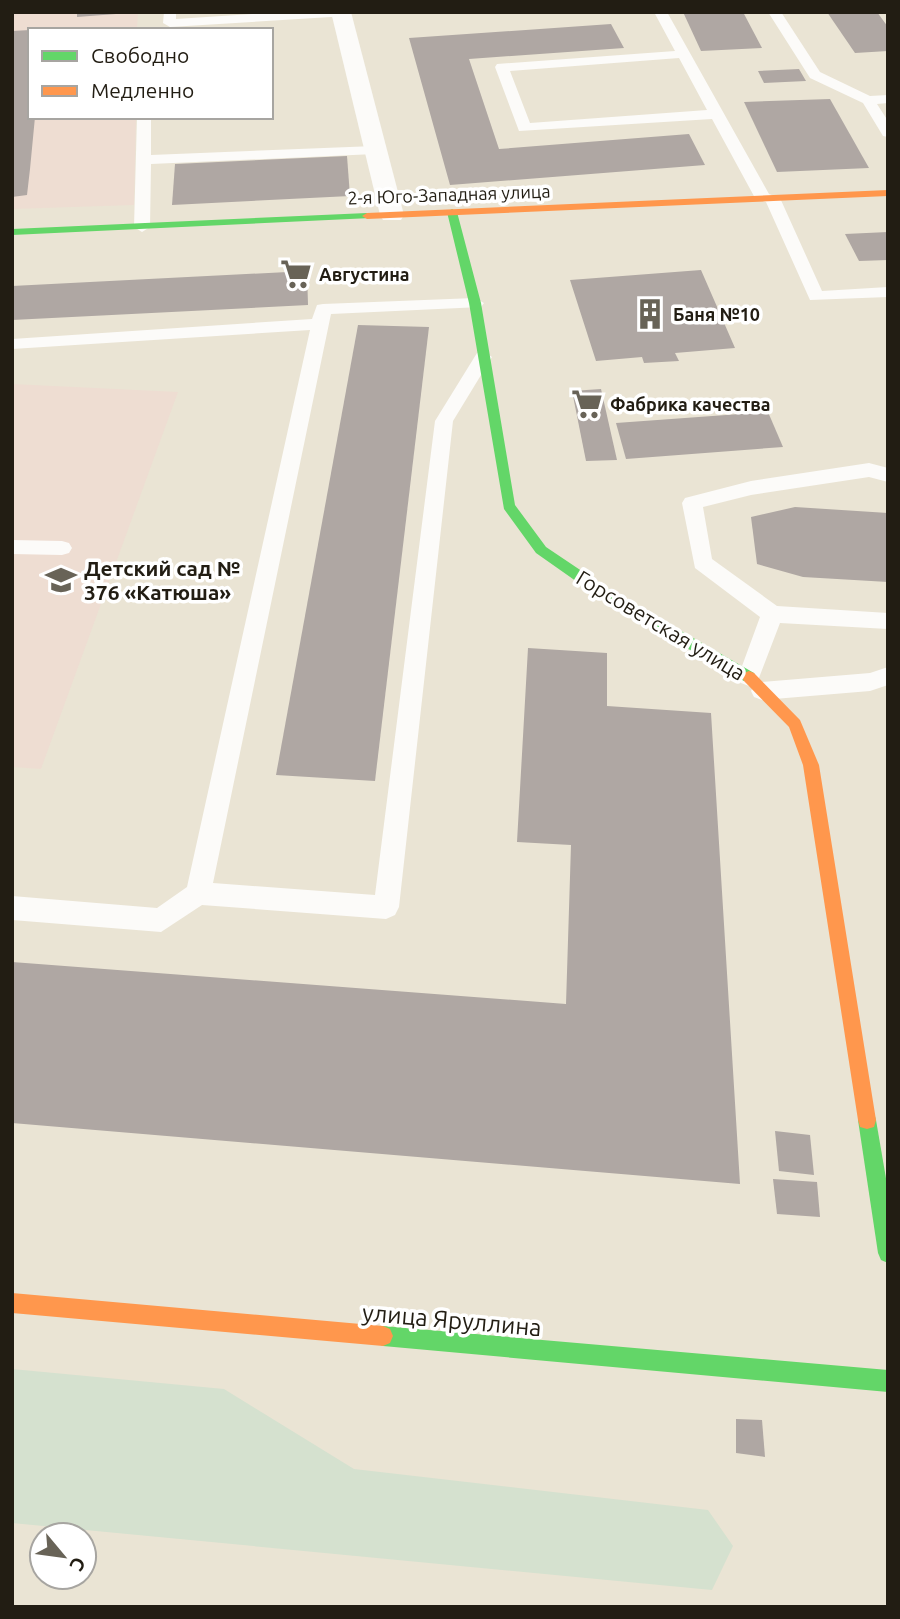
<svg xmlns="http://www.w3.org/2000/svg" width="900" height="1619" font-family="Ubuntu,sans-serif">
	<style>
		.education { fill: #eeddd2 }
		.green { fill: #d5e1cf }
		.building { fill: #afa7a3 }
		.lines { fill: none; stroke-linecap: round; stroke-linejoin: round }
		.lane { fill: #fcfbf9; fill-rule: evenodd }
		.street { fill: #fcfbf9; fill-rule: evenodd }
		.fast { fill: #63d668; fill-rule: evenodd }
		.slow { fill: #ff974d; fill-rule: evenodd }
		.labels { text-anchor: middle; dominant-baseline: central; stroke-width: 7; stroke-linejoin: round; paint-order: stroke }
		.far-street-label { font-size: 18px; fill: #221d13; stroke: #fff }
		.far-poi-label { font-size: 18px; font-weight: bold; fill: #221d13; stroke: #fff; text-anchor: start }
		.poi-label { font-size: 21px; font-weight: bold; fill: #221d13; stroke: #fff; text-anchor: start }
		.street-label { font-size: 21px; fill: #221d13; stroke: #fff }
		.near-street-label { font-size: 24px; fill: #221d13; stroke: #fff }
	</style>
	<rect width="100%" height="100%" fill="#eae4d4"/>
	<g class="education">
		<path d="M12,12H138L137,30H30V117H136L134,205L12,209Z"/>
		<path d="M12,384L178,392L41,769L12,767Z"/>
	</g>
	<path class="green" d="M12,1369L224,1389L354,1469L708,1510L733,1546L712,1590L12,1523Z"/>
	<g class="building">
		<path d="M77,12H116V14L77,17Z"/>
		<path d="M683,12H743L762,48L701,51Z"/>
		<path d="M827,12H877L888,27V51L855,53Z"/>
		<path d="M611,24L624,48L469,59L499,149L689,134L705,165L450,185L409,38Z"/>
		<path d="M30,30V117H35L30,169L27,195L12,197V31Z"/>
		<path d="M799,69L806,81L764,83L758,71Z"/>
		<path d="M830,99L869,168L777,172L744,102Z"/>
		<path d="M347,156L350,196L172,205L175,164Z"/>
		<path d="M888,232V260L859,261L845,234Z"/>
		<path d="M701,270L735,348L675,353L679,361L644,363L642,357L596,361L570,280Z"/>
		<path d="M307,271L308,305L12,320V286Z"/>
		<path d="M358,325L429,327L375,781L276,775Z"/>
		<path d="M601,389L617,460L586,461L572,391Z"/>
		<path d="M768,412L783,447L626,459L616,423Z"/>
		<path d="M795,507L888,513V582L803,577L757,564L751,517Z"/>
		<path d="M528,648L607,653V706L711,713L740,1184L12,1123V962L566,1004L571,845L517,842Z"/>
		<path d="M775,1131L810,1135L814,1175L779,1171Z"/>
		<path d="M773,1179L817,1182L820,1217L777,1214Z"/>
		<path d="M736,1419L762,1420L765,1457L736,1453Z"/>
	</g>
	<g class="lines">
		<g class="lane">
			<path d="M164,12H176V19L281,12H353L347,16L170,27L163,23Z"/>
			<path d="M654,12H667L769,194L780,198L822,291L888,287V297L810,300L766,202L755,198L712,119L519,131L495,67L497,64L675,51ZM679,58L707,110L530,123L510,71Z"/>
			<path d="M768,12H781L820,72L870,96L888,95V103L877,104L888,121V137L883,136L863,103L810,78Z"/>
			<path d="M137,117H151V155L375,146L382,150L375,154L151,164L150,227L142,232L134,227Z"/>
			<path d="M475,298L484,303L481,307L331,314L213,883L375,895L435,421L477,353L483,351L492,357L453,421L399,907L395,915L386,919L202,905L161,932L12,920V896L157,908L187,887L310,330L12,349V339L312,319L317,305L323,304Z"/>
			<path d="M869,463L888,468V482L869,477L751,495L703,507L712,559L777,606L888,613V629L780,623L757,683L749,686L741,683L738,677L760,617L695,568L682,503L685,498L751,481Z"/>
			<path d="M12,540L62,541L69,543L72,548L69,553L62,555L12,554Z"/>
			<path d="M888,667V685L870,691L762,700L754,697L751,691L754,685L762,682L870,673Z"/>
		</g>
		<path class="street" d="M331,12H351L404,215L401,220H383L380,215Z"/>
		<g class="fast">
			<path d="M452,209L457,212L481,303L515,505L546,547L610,590L754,673L756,677L754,681H744L600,598L536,553L504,509L469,303L447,212Z"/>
			<path d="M367,213L371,214V218L12,235V229Z"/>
			<path d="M867,1111L874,1113L876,1120L888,1190V1263L881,1260L878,1253L858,1120L860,1113Z"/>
			<path d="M383,1326L888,1370V1392L383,1346L376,1343L373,1336L376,1329Z"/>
		</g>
		<g class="slow">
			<path d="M888,190V196L367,219L362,216L367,213Z"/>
			<path d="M749,671L754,673L800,720L819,765L876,1120L874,1127L867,1129L860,1127L858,1120L803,765L789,727L744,681L742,677L744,673Z"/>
			<path d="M12,1293L383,1326L390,1329L393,1336L390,1343L383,1346L12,1313Z"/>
		</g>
	</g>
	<defs>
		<symbol id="supermarket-bare" viewBox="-9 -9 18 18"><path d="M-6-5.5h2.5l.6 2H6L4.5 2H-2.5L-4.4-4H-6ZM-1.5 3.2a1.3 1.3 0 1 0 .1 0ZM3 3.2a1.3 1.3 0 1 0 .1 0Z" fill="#686357" stroke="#fff" stroke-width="2.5" paint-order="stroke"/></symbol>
		<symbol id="building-bare" viewBox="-9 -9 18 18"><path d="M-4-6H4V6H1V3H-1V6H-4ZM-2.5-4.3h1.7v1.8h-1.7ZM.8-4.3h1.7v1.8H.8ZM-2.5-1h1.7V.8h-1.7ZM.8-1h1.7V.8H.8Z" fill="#686357" stroke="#fff" stroke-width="2.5" paint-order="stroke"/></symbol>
		<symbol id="school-bare" viewBox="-9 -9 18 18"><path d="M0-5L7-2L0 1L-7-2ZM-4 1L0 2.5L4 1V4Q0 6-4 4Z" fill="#686357" stroke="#fff" stroke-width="2.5" paint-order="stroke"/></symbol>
	</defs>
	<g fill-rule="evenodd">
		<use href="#supermarket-bare" x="274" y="252" width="44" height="44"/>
		<use href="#building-bare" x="628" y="292" width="44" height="44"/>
		<use href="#supermarket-bare" x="565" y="382" width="44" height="44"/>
		<use href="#school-bare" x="39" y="558" width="44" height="44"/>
	</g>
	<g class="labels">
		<g class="far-street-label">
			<text transform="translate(449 194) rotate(-2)">2-я Юго-Западная улица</text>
		</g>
		<g class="far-poi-label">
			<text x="319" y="274">Августина</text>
			<text x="673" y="314">Баня №10</text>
			<text x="610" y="404">Фабрика качества</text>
		</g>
		<g class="poi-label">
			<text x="84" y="568">Детский сад №<tspan x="84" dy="24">376 «Катюша»</tspan></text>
		</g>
		<g class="street-label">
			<text transform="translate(661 625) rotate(31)">Горсоветская улица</text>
		</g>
		<g class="near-street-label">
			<text transform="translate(452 1320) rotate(5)">улица Яруллина</text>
		</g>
	</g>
	<rect width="900" height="1619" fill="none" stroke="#221d13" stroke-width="28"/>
	<rect x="28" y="28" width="245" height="91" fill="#ffffff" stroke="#a7a5a1" stroke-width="2"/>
	<rect x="42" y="51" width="35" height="10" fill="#63d668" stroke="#a7a5a1" stroke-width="2"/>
	<text x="91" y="63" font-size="21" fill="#221d13">Свободно</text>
	<rect x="42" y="86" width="35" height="10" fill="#ff974d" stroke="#a7a5a1" stroke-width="2"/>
	<text x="91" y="98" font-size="21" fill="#221d13">Медленно</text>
	<g transform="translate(63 1556) rotate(119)"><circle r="33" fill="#ffffff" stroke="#a7a5a1" stroke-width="2"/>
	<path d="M0-5L12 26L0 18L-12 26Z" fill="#686357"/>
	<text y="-10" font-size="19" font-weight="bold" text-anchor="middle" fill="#221d13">С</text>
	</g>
</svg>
